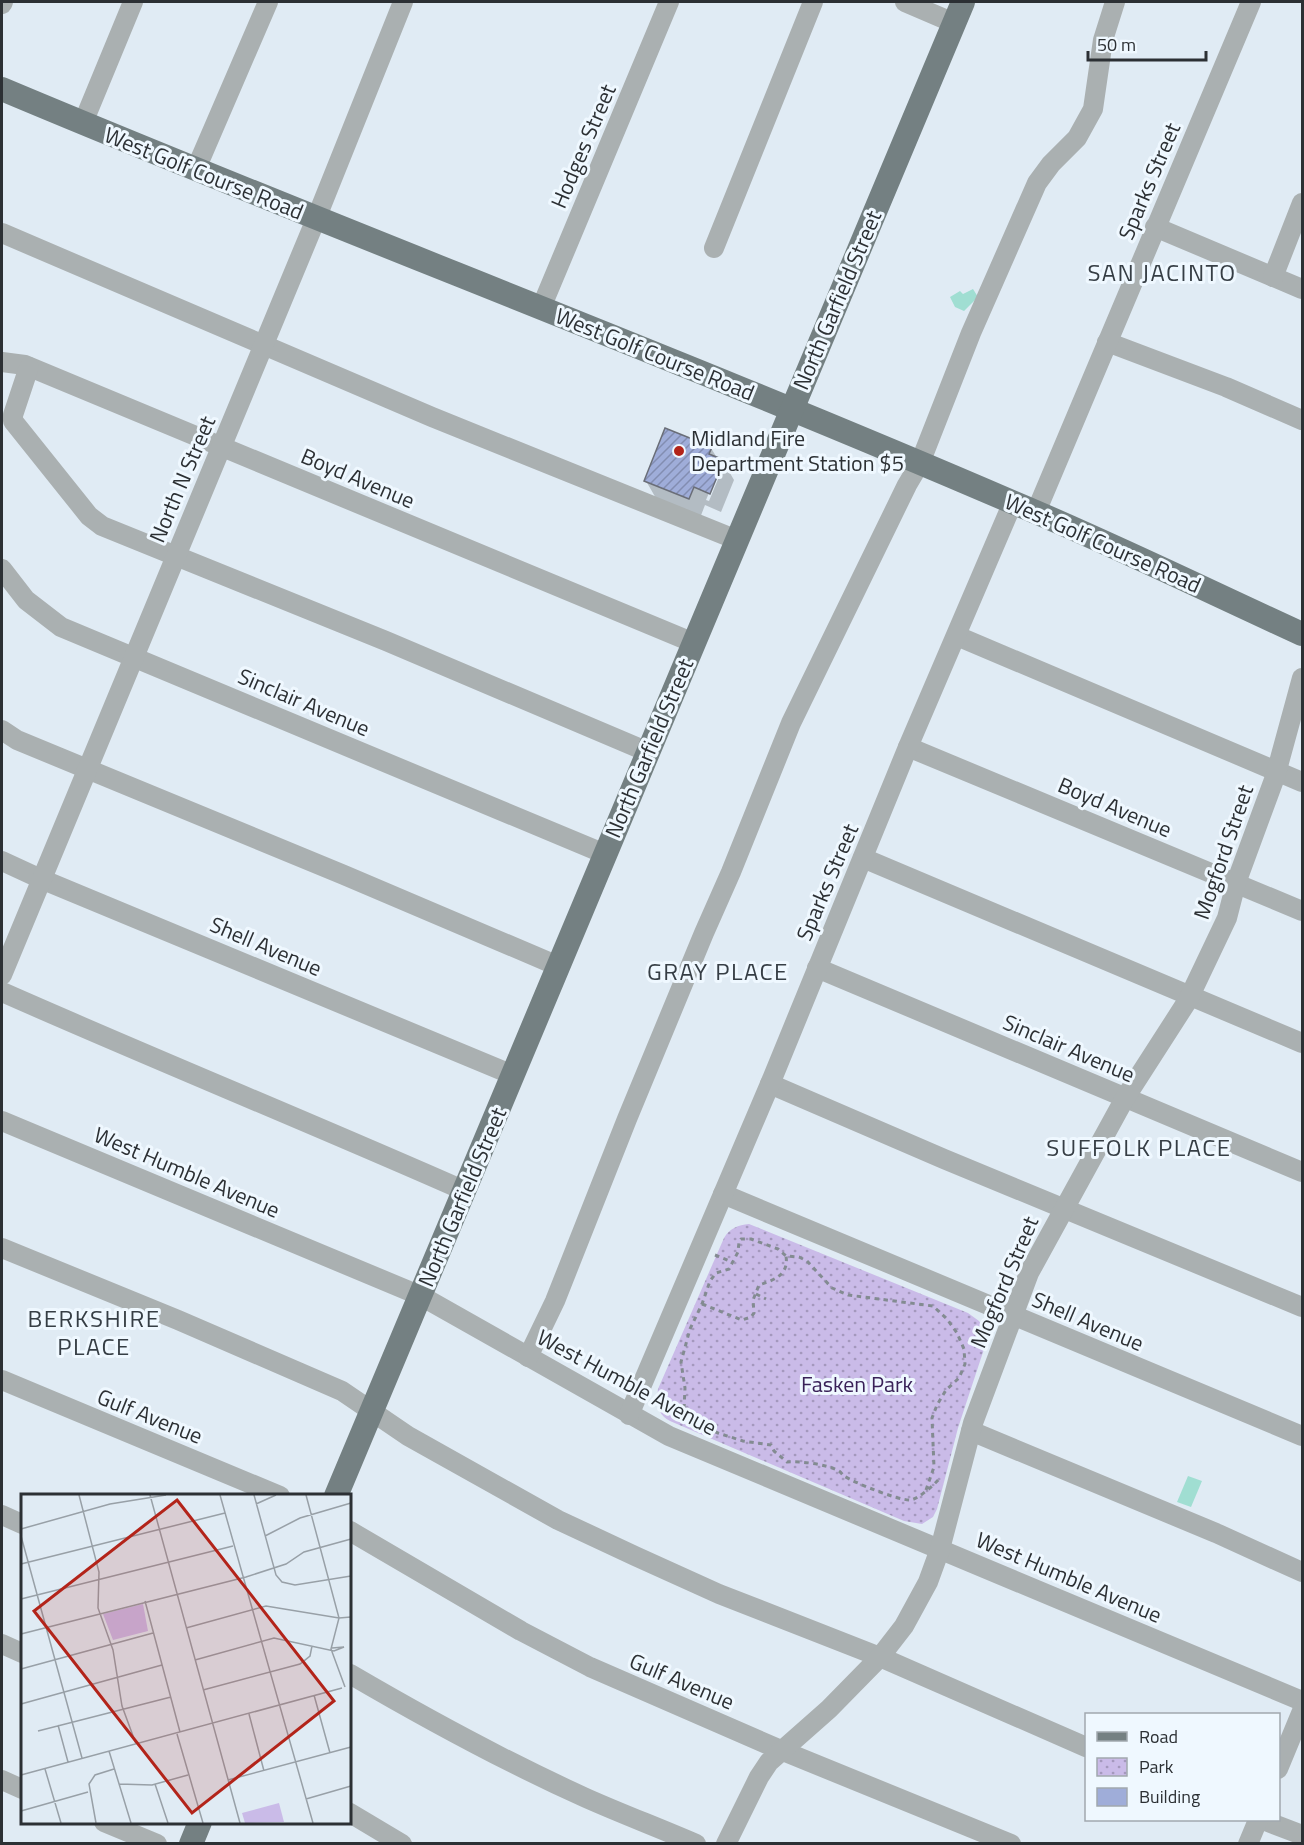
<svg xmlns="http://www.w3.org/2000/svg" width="1304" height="1845" font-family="'Titillium Web',sans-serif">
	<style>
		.park { fill: url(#park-dots) }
		.water { fill: #a0ded2 }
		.shadow { fill: #0003; fill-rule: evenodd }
		.building { fill: url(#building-hatch); stroke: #6a6e78; stroke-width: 1.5 }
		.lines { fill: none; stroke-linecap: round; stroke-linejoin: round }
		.path { stroke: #838b91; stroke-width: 3; stroke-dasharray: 4.5 4.5; stroke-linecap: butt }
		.minor { stroke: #aab0b1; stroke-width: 20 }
		.major { stroke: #748082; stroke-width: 24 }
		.poi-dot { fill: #b3241a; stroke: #eff8ff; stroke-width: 2 }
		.labels { text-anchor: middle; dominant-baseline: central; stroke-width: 6; stroke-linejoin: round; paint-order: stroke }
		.street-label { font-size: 22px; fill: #2c3034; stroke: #eff8ff }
		.poi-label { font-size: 22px; fill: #2c3034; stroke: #eff8ff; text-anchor: start }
		.park-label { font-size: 22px; fill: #392158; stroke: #eff8ff }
		.neighbourhood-label { font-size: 24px; letter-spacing: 1.5px; fill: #363e45; stroke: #eff8ff }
		.inset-road { fill: none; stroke: #98a0a7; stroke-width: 1.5 }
		.view { fill: #b3241a; fill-opacity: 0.15; stroke: #b3241a; stroke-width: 3 }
		.inset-edge { fill: none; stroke: #2c3034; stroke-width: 3 }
	</style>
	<defs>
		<pattern id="park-dots" width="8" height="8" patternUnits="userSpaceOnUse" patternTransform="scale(1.5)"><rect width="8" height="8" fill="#cabbe8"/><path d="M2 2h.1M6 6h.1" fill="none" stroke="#a498bd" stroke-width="1.8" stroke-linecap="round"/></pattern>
		<pattern id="building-hatch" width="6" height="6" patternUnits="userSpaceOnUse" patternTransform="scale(1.5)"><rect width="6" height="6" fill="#9fadd9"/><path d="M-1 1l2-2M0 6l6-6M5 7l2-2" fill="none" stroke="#828db1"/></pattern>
	</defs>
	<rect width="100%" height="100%" fill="#e0ebf4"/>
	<path class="park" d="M749,1224L968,1313L979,1321L984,1328L986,1343L958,1428L937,1509L933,1517L922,1524L904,1521L670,1421C657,1414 656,1403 658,1389L724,1238C730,1228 738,1225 749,1224Z"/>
	<g class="water">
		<path d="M973,289L978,297L964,311L955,307L950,297L960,291L963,294Z"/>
		<path d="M1188,1476L1202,1481L1191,1507L1177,1502Z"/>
	</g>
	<path class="shadow" d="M711,448L717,458L723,461L734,480L721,512L705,505L700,518L657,500L646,481ZM721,464V472L709,501L706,500Z"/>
	<path class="building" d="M665,428L712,447L709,454L724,460L710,494L694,487L689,499L644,481Z"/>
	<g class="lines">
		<g class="path">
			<path d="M715,1255L732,1262"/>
			<path d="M756,1294L766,1299"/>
			<path d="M702,1304L742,1320L751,1317L754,1313L753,1300L759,1285C774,1280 789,1275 786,1256"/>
			<path d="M926,1490L934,1467L932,1418L937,1405L946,1390L959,1378L965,1364L964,1349L957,1333L947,1319L933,1306L848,1295L832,1288L807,1261L799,1257L786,1256L778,1249L751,1239H741L739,1242L738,1252L729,1269L716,1273L710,1281L702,1304L690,1329L681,1362L685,1388L684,1410L694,1423L718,1433L743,1441L771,1445L774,1451L787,1462C800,1461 825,1464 837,1470C840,1471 842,1474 844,1476C855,1483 897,1500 910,1500C917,1500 934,1485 939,1479"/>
		</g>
		<g class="minor">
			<path d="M905,2L954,23"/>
			<path d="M2,4L3,2"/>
			<path d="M83,123L133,2"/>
			<path d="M196,169L268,2"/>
			<path d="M1155,227L1302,289"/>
			<path d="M2,233L432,417L737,540"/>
			<path d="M714,248L813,2"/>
			<path d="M1273,277L1302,203"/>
			<path d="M541,308L669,2"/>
			<path d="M1107,342L1226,387L1302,420"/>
			<path d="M2,362L25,365L694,643"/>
			<path d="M29,367L13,415V421L89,516L102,526L386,641L648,752"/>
			<path d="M1036,512L1251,2"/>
			<path d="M2,569L26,600L61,627L605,854"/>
			<path d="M957,636L1302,782"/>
			<path d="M2,730L17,740L344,875L558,966"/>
			<path d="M908,747L1302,911"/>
			<path d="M863,858L1302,1043"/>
			<path d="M2,861L41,879L513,1075"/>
			<path d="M817,968L1302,1172"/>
			<path d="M2,975L316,219L403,2"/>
			<path d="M2,992C156,1060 311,1123 465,1191"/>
			<path d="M770,1084L944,1159L1302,1307"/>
			<path d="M2,1121L421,1296L669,1436L1302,1701"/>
			<path d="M723,1194L1302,1436"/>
			<path d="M2,1248L178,1320L342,1391L408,1436L558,1520L635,1556L719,1594L880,1657L1086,1747"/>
			<path d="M528,1357L555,1301L627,1119L704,933L731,872L791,723L907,485L920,463L971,333L1037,183L1051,164L1077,138L1093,109L1103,40L1115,2"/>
			<path d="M2,1380L280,1496"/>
			<path d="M629,1415L770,1084L908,747L1013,502"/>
			<path d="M971,1431L1216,1533L1302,1572"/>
			<path d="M2,1515L22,1524"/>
			<path d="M350,1531L521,1631L590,1667L783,1751L1011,1844"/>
			<path d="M2,1644L22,1653"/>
			<path d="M350,1674C427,1719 504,1761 586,1798C622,1814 659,1828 696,1844"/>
			<path d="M1278,1769L1302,1711"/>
			<path d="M2,1780L22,1789"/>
			<path d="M350,1813L402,1844"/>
			<path d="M1263,1820L1302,1835"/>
			<path d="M104,1822L157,1844"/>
			<path d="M726,1844L759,1777L769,1762L829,1709L880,1657L904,1626L928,1582L940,1549L973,1423L1029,1273L1125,1098L1188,1000L1227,918L1236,883L1275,777L1302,678"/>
			<path d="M1248,1844L1258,1820"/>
		</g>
		<g class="major">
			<path d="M2,89C337,230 678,358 1012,502C1110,543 1206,590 1302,634"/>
			<path d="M336,1496L963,2"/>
			<path d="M191,1844L200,1822"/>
		</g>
	</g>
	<circle class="poi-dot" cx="679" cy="451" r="6"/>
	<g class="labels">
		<g class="street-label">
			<text transform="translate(583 146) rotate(-67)">Hodges Street</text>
			<text transform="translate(204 173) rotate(22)">West Golf Course Road</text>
			<text transform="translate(1149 181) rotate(-67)">Sparks Street</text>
			<text transform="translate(837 300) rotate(-67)">North Garfield Street</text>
			<text transform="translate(655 354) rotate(22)">West Golf Course Road</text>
			<text transform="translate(358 478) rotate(23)">Boyd Avenue</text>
			<text transform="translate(182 479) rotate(-67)">North N Street</text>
			<text transform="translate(1103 543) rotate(24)">West Golf Course Road</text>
			<text transform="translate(304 702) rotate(23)">Sinclair Avenue</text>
			<text transform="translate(649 748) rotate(-67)">North Garfield Street</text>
			<text transform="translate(1115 807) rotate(23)">Boyd Avenue</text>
			<text transform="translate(1223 852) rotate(-71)">Mogford Street</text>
			<text transform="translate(827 882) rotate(-67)">Sparks Street</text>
			<text transform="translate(266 946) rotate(23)">Shell Avenue</text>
			<text transform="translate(1069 1048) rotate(23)">Sinclair Avenue</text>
			<text transform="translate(187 1172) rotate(23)">West Humble Avenue</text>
			<text transform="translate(462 1197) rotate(-67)">North Garfield Street</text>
			<text transform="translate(1004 1282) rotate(-67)">Mogford Street</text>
			<text transform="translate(1088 1321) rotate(23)">Shell Avenue</text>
			<text transform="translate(627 1382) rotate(28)">West Humble Avenue</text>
			<text transform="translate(150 1416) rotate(22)">Gulf Avenue</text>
			<text transform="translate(1069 1577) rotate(23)">West Humble Avenue</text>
			<text transform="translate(682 1681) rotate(23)">Gulf Avenue</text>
		</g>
		<g class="poi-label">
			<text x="691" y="438">Midland Fire<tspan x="691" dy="25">Department Station $5</tspan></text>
		</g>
		<g class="park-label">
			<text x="857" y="1384">Fasken Park</text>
		</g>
		<g class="neighbourhood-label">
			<text x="1162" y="272">SAN JACINTO</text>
			<text x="718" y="971">GRAY PLACE</text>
			<text x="1139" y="1147">SUFFOLK PLACE</text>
			<text x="94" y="1318">BERKSHIRE<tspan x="94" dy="28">PLACE</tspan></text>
		</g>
	</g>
	<g transform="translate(21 1494)">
		<rect width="330" height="330" fill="#e0ebf4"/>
		<path d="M122,110L127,137L92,146L82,120Z" fill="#cabbe8"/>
		<path d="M258,309L263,328L224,329L221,319Z" fill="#cabbe8"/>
		<path class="inset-road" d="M58,1L78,78L77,114L92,156L101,212L115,250M129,1L219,329M199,1L292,329M233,1L255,81L261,88L274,91L330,82M285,1L318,124L310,155L324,193M235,10L255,1M0,35L89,10L145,1M0,42L61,264M244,42L279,24L330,9M0,70L204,19M0,105L212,52M124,107L159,238M165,134L245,112L318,124L330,123M0,140L225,83L265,70L283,58L330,45M174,166L253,144L313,157L323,153L311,154M0,175L132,139M182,196L279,170L289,162L291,152M293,201L309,259M0,210L141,171M228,220L243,277M37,231L47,268M17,237L150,203M156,240L182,329M88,257L110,329M24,275L40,329M0,281L321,194M207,286L330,253M98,290L131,291L167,281M134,290L147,329M285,305L330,292M0,317L67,298M75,329L68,290L74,281L93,275"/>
		<path class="view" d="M156,6L313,207L171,319L13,117Z"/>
		<rect width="330" height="330" class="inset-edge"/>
	</g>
	<rect width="1304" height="1845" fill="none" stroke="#2c3034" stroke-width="6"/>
	<rect x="1085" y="1713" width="195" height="108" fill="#eff8ff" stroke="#a1a8ae" stroke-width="1.5"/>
	<rect x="1097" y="1732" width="30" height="9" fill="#748082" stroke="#a1a8ae" stroke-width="1.5"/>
	<text x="1139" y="1743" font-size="18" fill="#2c3034">Road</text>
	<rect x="1097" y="1758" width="30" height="18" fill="url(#park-dots)" stroke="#a1a8ae" stroke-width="1.5"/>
	<text x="1139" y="1773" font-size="18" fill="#2c3034">Park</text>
	<rect x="1097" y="1788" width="30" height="18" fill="#9fadd9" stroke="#a1a8ae" stroke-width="1.5"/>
	<text x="1139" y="1803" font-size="18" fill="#2c3034">Building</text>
	<path d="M1088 51v9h118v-9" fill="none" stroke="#2c3034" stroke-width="3"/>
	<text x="1097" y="51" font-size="18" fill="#2c3034" stroke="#eff8ff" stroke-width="4.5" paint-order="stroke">50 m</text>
</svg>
